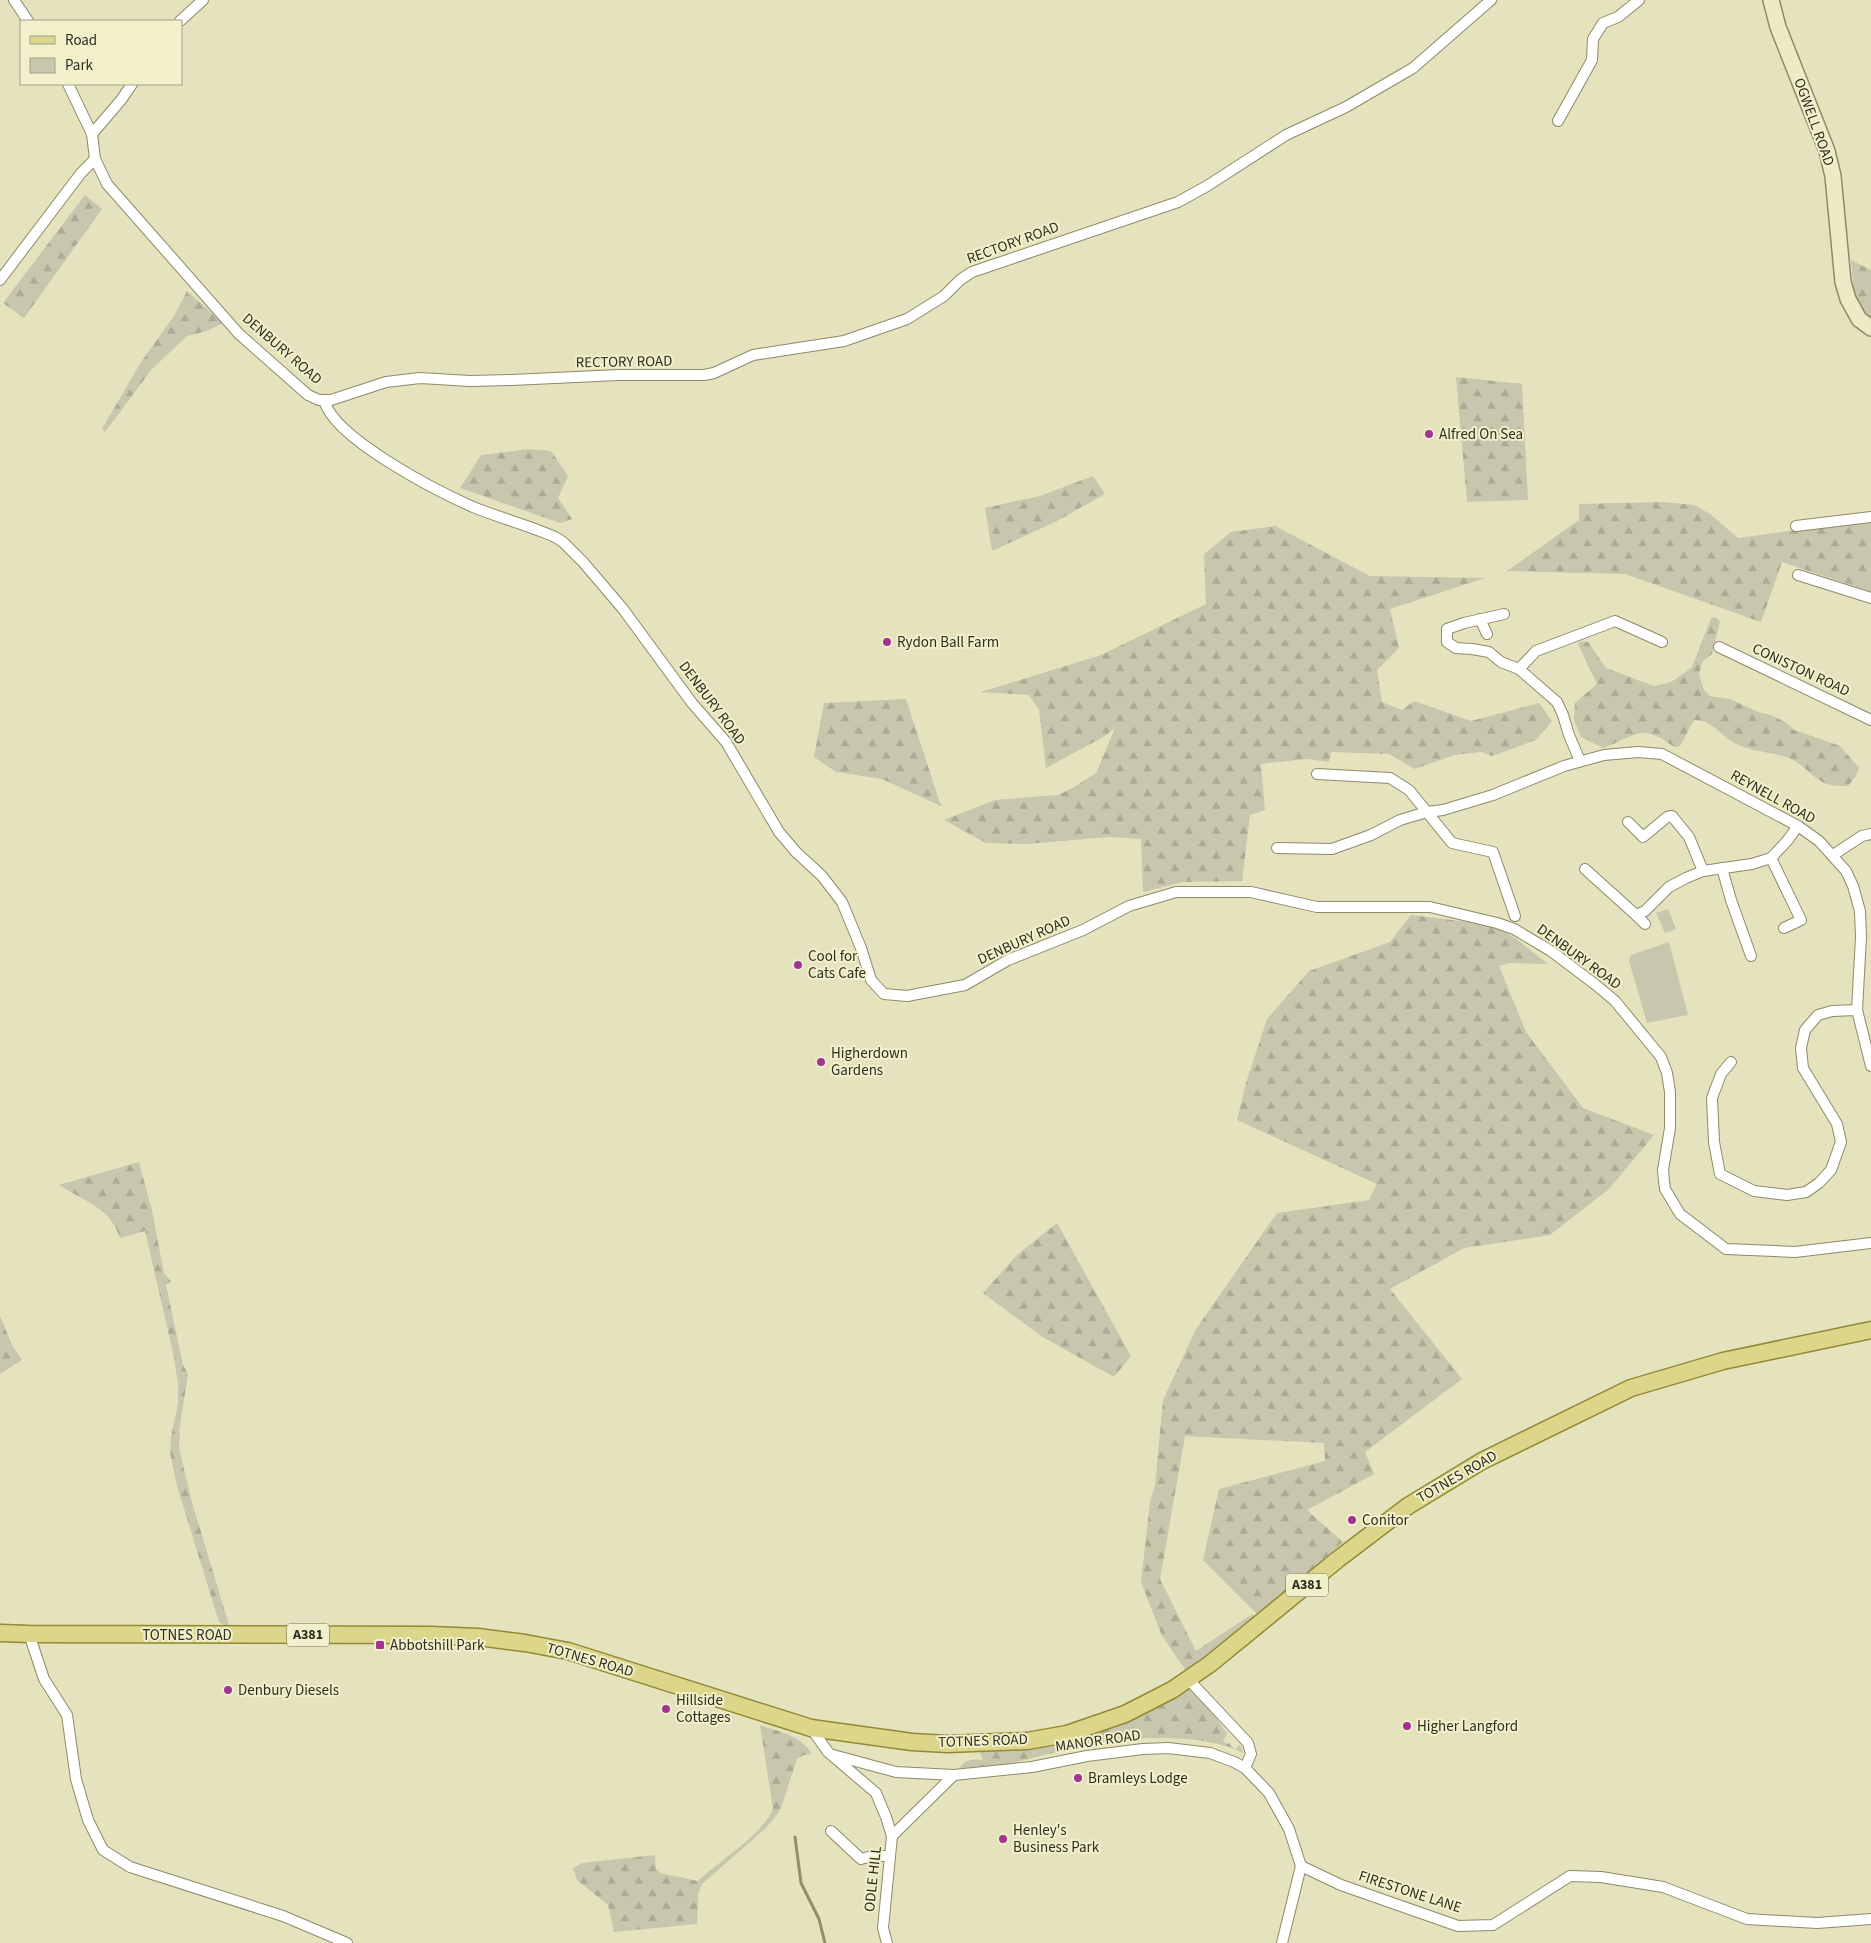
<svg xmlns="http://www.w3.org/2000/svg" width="1871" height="1943" font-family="'Source Sans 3',sans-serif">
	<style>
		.green { fill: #c8c6ac }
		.forest { fill: url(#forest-firs) }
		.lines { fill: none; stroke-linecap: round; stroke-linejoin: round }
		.stream { stroke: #918f6b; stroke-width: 3 }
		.street-casing { stroke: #8c8a68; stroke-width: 12 }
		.secondary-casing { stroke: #8c8a68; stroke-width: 18 }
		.primary-casing { stroke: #918933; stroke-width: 19 }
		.street { stroke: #fff; stroke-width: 10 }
		.secondary { stroke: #eeeac5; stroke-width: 15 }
		.primary { stroke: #dcd68b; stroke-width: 16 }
		.poi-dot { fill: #a23392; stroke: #f2f0cb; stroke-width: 2 }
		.labels { text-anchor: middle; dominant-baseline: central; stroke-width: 4; stroke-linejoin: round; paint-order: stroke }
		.shield { fill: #f2f0cb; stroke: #6a6853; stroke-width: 1 }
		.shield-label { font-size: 14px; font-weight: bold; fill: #302e20 }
		.street-label { font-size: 15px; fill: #302e20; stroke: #f2f0cb }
		.poi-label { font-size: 15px; fill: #302e20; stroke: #f2f0cb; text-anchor: start }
	</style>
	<defs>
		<pattern id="forest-firs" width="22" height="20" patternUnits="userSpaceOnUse" patternTransform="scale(1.25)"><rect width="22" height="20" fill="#c8c6ac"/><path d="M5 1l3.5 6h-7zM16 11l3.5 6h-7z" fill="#acaa94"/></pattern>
	</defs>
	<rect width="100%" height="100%" fill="#e5e3be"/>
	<g class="green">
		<path d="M1668,909L1676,929L1665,933L1656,913Z"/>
		<path d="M1669,942L1688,1015L1647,1023L1629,961L1631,955Z"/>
	</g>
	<g class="forest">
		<path d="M85,195L102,209L24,318L3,303Z"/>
		<path d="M1851,260L1871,270V317L1855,305Z"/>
		<path d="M187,291L223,323L207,331L187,336L152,369L105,432L102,429L141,362L174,316Z"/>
		<path d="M1456,377L1522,384L1528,500L1467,502Z"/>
		<path d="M530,449L551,451L568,476L558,498L572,519L560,523L460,488L481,455Z"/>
		<path d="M1093,476L1105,494L1057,521L992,551L985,508L1040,496Z"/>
		<path d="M1663,502L1694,505L1710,514L1738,538L1871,520V592L1782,562L1761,622L1625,574L1507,571L1579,520V504Z"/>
		<path d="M1275,526L1370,576L1485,578L1390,609L1399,648L1377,670L1382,702L1402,710L1414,701L1471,721L1539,703L1552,721L1536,740L1492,756L1482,752L1454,755L1415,769L1389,754L1331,752L1329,762L1307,759L1261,764L1265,810L1250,815L1242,881L1182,882L1143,892L1141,839L1108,837L1027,844L986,843L944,820L995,800L1058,795L1076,786L1096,773L1115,728L1105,736L1046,768L1039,710L1029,695L981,692L1101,655L1206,604L1204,554L1231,532Z"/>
		<path d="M1716,617L1720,622L1712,654L1703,661L1699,674L1704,690L1710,696L1730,699L1758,712L1771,715L1785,722L1794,730L1840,746L1859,768L1856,776L1848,786C1839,786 1828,786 1821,781C1809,774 1800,761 1786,757C1768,751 1750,752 1733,742C1720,734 1710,719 1694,720L1680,746L1674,747C1641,722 1637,736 1603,748L1581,737L1574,720L1575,703L1597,684L1578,644L1581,641L1588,642L1606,668L1654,686L1668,683L1676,679L1692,667L1711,618Z"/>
		<path d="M906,699L941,806L882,779L836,772L814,757L824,703Z"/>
		<path d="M1411,915L1493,925L1515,938L1548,964L1509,963L1499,966L1526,1032L1583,1108L1654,1135L1609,1189L1550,1235L1464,1248L1390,1289L1462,1379L1365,1452L1374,1474L1307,1510L1343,1542L1258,1615L1203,1560L1219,1489L1325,1461L1324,1443L1185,1436L1160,1579L1196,1651L1252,1614L1257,1618L1189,1675L1162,1636L1141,1582L1150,1502L1155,1485L1163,1400L1196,1329L1277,1213L1369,1200L1377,1184L1237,1120L1246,1083L1267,1019L1309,971L1390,942Z"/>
		<path d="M139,1162L152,1211L164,1273L171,1281L166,1285L183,1365L188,1374L179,1431L180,1434L179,1448L191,1499L229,1625H224L219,1622L177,1486L170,1453L171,1437L178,1404V1385L174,1357L145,1231L120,1238C109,1206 85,1202 59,1185Z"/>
		<path d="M1057,1223L1131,1356L1114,1377L1041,1336L983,1293L1018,1254Z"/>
		<path d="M0,1316L12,1345L22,1360L0,1374Z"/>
		<path d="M1190,1685L1207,1704L1227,1734L1223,1741L1227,1744L1229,1743L1235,1750L1239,1745L1242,1748L1243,1753C1203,1733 1143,1737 1099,1742L1003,1765L959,1769C965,1758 972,1760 983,1760L980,1752L996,1751L1032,1745Z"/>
		<path d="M760,1725C780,1732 801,1735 812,1754L804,1755L797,1759L781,1808L773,1820L765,1829L702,1884L698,1895L697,1924L614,1932L608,1905L577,1880L573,1868L582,1863L655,1855L656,1869L660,1873L698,1881C718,1862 764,1833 773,1809Z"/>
	</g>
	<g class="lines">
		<path class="stream" d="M795,1837L801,1883L819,1919L825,1943"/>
		<defs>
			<g id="street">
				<path d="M14,0L28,21"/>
				<path d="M180,21L203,0"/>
				<path d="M68,84L92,134L95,159L107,184L239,334L308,395L319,400H331L386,382L420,378L470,381L512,380L618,375H704L714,373L753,355L844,341L907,319L944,296L960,280L972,272L1178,202L1207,186L1286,135L1346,107L1413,68L1491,0"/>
				<path d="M1558,121L1592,60L1593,39L1603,23L1618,17L1639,0"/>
				<path d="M92,134L121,100L132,84"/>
				<path d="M0,280L81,173L95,159"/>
				<path d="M324,400C333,438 437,491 473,507C500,518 528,525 555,537L563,542L583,562L623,609L692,703L726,742L779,832L796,852L822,876L842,902L861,948L871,980L884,994L907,996L965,985L1008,960L1083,930L1129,906L1176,892H1251L1317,907H1430L1497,923L1514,929L1551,951L1596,985L1615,1001L1661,1057L1667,1073L1670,1092V1128L1663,1170L1664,1181L1665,1189L1680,1214L1726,1249L1795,1252L1871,1243"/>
				<path d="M1796,526L1871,517"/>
				<path d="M1798,575L1871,598"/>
				<path d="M1504,614L1464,623L1447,629V642L1456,648L1472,649L1489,652L1501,662L1519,669L1557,702L1563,715L1569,735L1580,761"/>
				<path d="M1480,619L1487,634"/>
				<path d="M1719,647L1871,720"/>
				<path d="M1519,669L1536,651L1615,621L1662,642"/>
				<path d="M1317,774L1390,778L1409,790L1452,843L1493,852L1515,916"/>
				<path d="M1628,822L1643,837L1667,817L1672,816L1689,837L1703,871"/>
				<path d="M1277,848L1332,849L1371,835L1400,820L1427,812L1443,810L1493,795L1564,766L1604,755L1638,752L1662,754L1798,826L1819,841L1846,871L1853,886L1860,911L1861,937L1857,1010L1871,1066"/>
				<path d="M1833,855L1862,836L1871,834"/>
				<path d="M1771,858L1801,920L1784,928"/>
				<path d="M1722,868L1731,900L1751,956"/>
				<path d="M1585,869L1636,915"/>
				<path d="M1645,924L1636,915L1645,911L1669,887L1686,878L1703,871L1752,864L1771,858L1787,841L1798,826"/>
				<path d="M1731,1062L1721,1074L1712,1098L1714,1142L1720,1174L1754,1191L1787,1195L1806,1192L1819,1183L1831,1170L1841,1142L1837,1124L1803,1068L1801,1048L1805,1030L1818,1015L1832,1011L1857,1010"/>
				<path d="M29,1634L44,1679L67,1715L76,1779L88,1820L103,1850L130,1867L283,1916L347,1943"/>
				<path d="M1188,1679L1248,1743L1251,1754L1245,1768"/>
				<path d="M811,1728L828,1752L876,1793L886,1817L892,1836L883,1928L887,1943"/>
				<path d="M833,1755L896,1772L954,1775L1032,1767L1087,1756L1143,1749L1168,1748L1210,1753L1234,1762L1245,1768L1269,1793L1289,1829L1301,1866L1341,1885L1458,1926L1493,1925L1570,1876L1601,1877L1663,1887L1747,1919L1817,1923L1871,1919"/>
				<path d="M831,1831L861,1859L872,1856H889"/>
				<path d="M892,1836L954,1775"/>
				<path d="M1282,1943L1301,1866"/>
			</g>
			<path id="secondary" d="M1771,0L1778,27L1827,151L1833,176L1843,282L1848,299L1859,319L1871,328"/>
			<path id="primary" d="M0,1633L29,1634L431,1635L478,1637L525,1643L568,1651L811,1728L912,1742L947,1744L1027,1741L1067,1734L1125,1714L1172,1690L1210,1664L1337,1560L1408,1506L1482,1461L1631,1388L1723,1361L1871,1330"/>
		</defs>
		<use href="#street" class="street-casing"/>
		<use href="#secondary" class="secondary-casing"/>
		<use href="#primary" class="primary-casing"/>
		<use href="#street" class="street"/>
		<use href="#secondary" class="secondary"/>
		<use href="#primary" class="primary"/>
	</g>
	<g class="poi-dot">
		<circle cx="1429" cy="434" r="5"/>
		<circle cx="887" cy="642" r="5"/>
		<circle cx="798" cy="965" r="5"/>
		<circle cx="821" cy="1062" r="5"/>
		<circle cx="1352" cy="1520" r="5"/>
		<rect x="375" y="1640" width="10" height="10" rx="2.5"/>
		<circle cx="228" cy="1690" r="5"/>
		<circle cx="666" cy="1709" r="5"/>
		<circle cx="1407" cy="1726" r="5"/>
		<circle cx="1078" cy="1778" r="5"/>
		<circle cx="1003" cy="1839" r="5"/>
	</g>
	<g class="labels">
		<g class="shield">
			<rect x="1286" y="1573.5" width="42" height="23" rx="4"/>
			<rect x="287" y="1623.5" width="42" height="23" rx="4"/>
		</g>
		<g class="shield-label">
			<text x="1307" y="1585">A381</text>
			<text x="308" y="1635">A381</text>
		</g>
		<g class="street-label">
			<text transform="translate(1814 122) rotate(70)">OGWELL ROAD</text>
			<text transform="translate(1013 243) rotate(-20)">RECTORY ROAD</text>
			<text transform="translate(282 349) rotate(41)">DENBURY ROAD</text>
			<text transform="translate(624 362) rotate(-1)">RECTORY ROAD</text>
			<text transform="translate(1801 670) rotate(25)">CONISTON ROAD</text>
			<text transform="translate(712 703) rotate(53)">DENBURY ROAD</text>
			<text transform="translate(1773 797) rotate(29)">REYNELL ROAD</text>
			<text transform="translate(1024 940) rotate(-24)">DENBURY ROAD</text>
			<text transform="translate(1579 957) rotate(36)">DENBURY ROAD</text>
			<text transform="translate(1457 1477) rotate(-30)">TOTNES ROAD</text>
			<text x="187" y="1635">TOTNES ROAD</text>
			<text transform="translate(590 1660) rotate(16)">TOTNES ROAD</text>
			<text transform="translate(983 1741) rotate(-2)">TOTNES ROAD</text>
			<text transform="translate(1098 1741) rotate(-8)">MANOR ROAD</text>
			<text transform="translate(873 1879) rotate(-84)">ODLE HILL</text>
			<text transform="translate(1410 1892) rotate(18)">FIRESTONE LANE</text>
		</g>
		<g class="poi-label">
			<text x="1439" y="434">Alfred On Sea</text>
			<text x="897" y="642">Rydon Ball Farm</text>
			<text x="808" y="956">Cool for<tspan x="808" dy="17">Cats Cafe</tspan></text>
			<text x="831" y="1053">Higherdown<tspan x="831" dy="17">Gardens</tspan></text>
			<text x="1362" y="1520">Conitor</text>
			<text x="390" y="1645">Abbotshill Park</text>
			<text x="238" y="1690">Denbury Diesels</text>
			<text x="676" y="1700">Hillside<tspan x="676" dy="17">Cottages</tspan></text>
			<text x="1417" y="1726">Higher Langford</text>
			<text x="1088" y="1778">Bramleys Lodge</text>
			<text x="1013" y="1830">Henley's<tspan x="1013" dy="17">Business Park</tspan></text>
		</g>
	</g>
	<rect x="20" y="20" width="162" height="65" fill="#f2f0cb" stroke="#a4a287"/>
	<rect x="30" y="36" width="25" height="8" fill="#dcd68b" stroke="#a4a287"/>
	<text x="65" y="45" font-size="15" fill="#302e20">Road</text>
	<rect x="30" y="58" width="25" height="15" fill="#c8c6ac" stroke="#a4a287"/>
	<text x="65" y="70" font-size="15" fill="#302e20">Park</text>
</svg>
